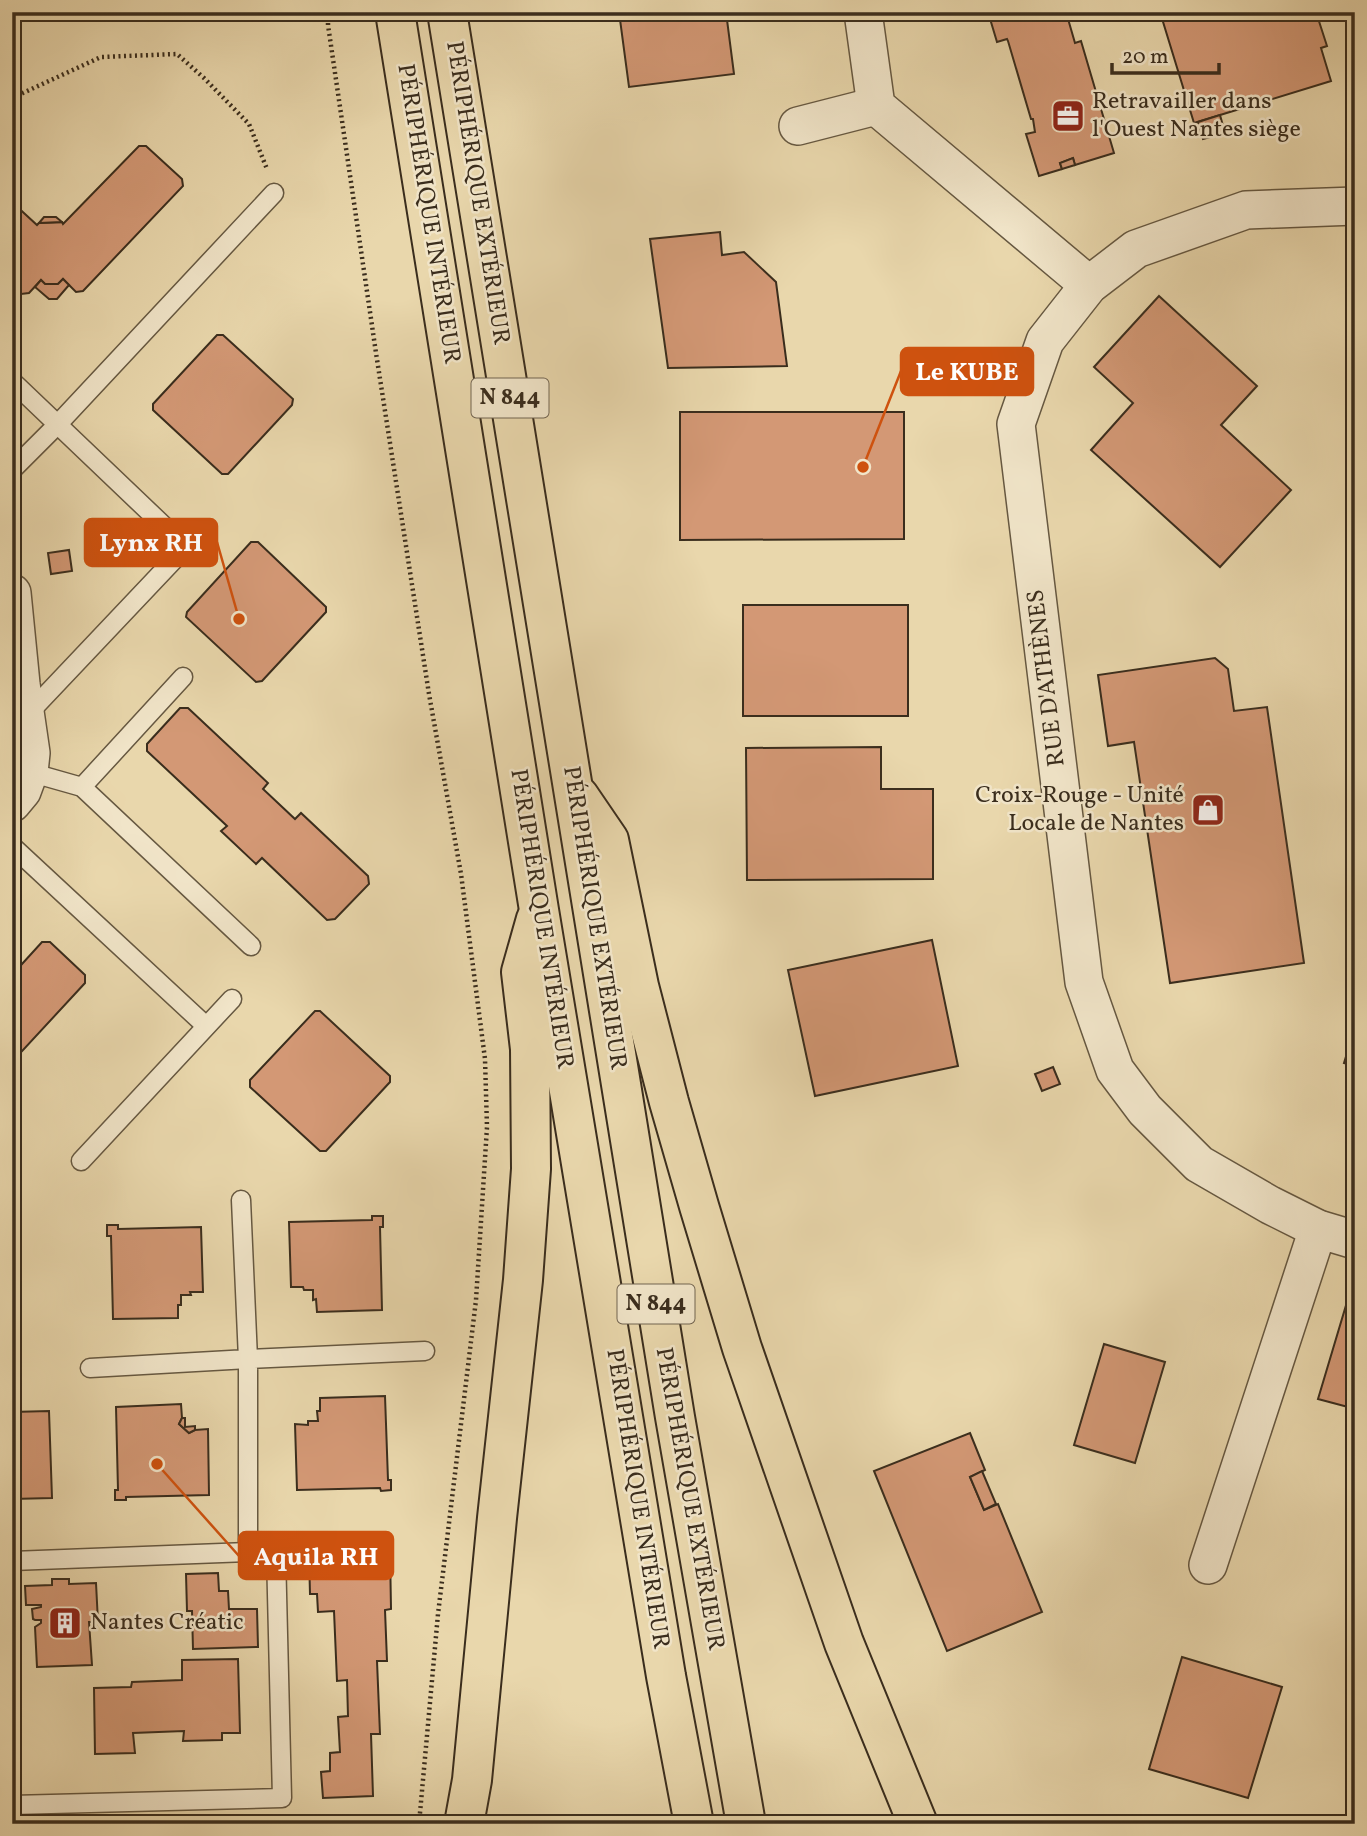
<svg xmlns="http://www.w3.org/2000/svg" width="1367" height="1836" font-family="Vollkorn,serif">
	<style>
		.building { fill: #d39875; stroke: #3a2d1d; stroke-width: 2 }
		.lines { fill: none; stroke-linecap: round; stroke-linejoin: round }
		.lane-casing { stroke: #665841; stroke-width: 21 }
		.street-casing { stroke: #665841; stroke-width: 40 }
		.highway-casing { stroke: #3a2d1d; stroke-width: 42 }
		.path { stroke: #3a2d1d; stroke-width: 4.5; stroke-dasharray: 2 3.5; stroke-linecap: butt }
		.lane { stroke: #f1e5c9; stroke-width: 18 }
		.street { stroke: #f1e5c9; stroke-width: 37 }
		.highway { stroke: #e9d7ac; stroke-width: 38 }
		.labels { text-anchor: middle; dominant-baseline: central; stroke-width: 5; stroke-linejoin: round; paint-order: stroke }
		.shield { fill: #f1e5c9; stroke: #716451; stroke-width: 2 }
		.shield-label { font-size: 23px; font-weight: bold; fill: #3a2d1d }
		.poi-label { font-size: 24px; fill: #3a2d1d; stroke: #f1e5c9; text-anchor: start }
		.street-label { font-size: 24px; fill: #3a2d1d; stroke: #f1e5c9 }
		.leader { fill: none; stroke: #ce520f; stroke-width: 2.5 }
		.callout-dot { fill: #ce520f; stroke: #f1e5c9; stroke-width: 2.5 }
		.callout { fill: #ce520f; stroke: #ce520f; stroke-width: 2.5 }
		.callout-label { font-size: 26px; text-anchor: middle; font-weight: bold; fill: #fff }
	</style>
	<rect width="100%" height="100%" fill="#e9d7ac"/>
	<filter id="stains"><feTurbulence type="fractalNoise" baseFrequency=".00286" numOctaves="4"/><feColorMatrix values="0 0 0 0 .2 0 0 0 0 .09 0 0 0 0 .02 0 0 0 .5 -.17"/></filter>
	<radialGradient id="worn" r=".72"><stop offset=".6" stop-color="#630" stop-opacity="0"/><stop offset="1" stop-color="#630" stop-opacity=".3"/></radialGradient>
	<g class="building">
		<path d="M619,12H726L734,74L629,87Z"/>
		<path d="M988,12H1066L1075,43L1081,41L1114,153L1075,165L1073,158L1060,163L1062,169L1039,176L1026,134L1035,132L1033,119H1031L1008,41L1007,39L997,42Z"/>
		<path d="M1160,12H1316L1327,46L1321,48L1331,81L1194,123Z"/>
		<path d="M1344,12H1355V38L1352,39Z"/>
		<path d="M1220,115L1225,133L1203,139L1198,122Z"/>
		<path d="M139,146H146L182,179L183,186L83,291L76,292L63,279L58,284H45L41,280L29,293L21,294L12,285V202L37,225L39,223L62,222L63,224Z"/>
		<path d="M1073,158L1075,165L1062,169L1060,163Z"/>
		<path d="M44,217H56L62,222L39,223Z"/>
		<path d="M720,232L722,255L744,252L776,282L787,366L668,368L650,239Z"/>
		<path d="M63,279L69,285L57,299H49L35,287L41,280L45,284H58Z"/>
		<path d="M1159,296L1257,386L1221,425L1291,490L1220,567L1091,450L1133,403L1094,367Z"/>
		<path d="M217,335H223L293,399L292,405L228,474H222L153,410V404Z"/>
		<path d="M680,412H904V539L680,540Z"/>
		<path d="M251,542H258L326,607V612L262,681L256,682L186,617L187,612Z"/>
		<path d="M69,550L72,571L51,574L48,553Z"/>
		<rect x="743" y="605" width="165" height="111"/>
		<path d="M1215,658L1228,669L1234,711L1267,707L1304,963L1170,983L1134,742L1108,746L1098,675Z"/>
		<path d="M180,708H188L268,783L263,789L295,819L301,813L368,876L369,884L335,919L327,920L262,858L256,864L221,831L227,826L147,751V744Z"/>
		<path d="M881,747V789H933V879L747,880L746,748Z"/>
		<path d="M932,940L958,1066L815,1096L788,970Z"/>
		<path d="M42,942H50L85,975V983L12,1062V975Z"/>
		<path d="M315,1011H320L390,1076V1082L326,1151H320L250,1087V1080Z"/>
		<path d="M1355,1027V1066L1344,1063Z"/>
		<path d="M1053,1067L1060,1084L1042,1091L1035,1074Z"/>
		<path d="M372,1216H383V1227H380L382,1310L317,1312L316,1299L313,1300V1290H304L303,1287H291L289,1222L372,1220Z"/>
		<path d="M107,1225H118V1229L201,1227L203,1292H190L191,1295H181V1305H178V1318L113,1319L111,1236H107Z"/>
		<path d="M12,1231L15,1305H12Z"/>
		<path d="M1347,1302L1355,1304V1403L1349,1402L1348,1407L1318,1399Z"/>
		<path d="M1104,1344L1165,1362L1135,1463L1074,1445Z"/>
		<path d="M385,1396L388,1480H391V1490L381,1491L380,1488L297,1490L295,1424L308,1425V1421H318L317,1411H320V1398Z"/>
		<path d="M181,1404L182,1418L179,1424L189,1433L195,1430L208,1429L209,1495L126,1497V1500H115V1490H118L116,1407Z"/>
		<path d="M49,1411L52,1498L12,1499V1412Z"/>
		<path d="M182,1418H185V1427L195,1426V1430L189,1433L179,1424Z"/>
		<path d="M970,1433L985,1470L970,1477L984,1510L998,1504L1042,1612L947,1651L874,1471Z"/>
		<path d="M982,1471L996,1504L984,1510L970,1477Z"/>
		<path d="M390,1552L391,1609L385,1610L387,1661H377L380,1734H371L373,1796L323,1798L321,1772L330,1771V1753L340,1752L338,1717L348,1716L347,1680L337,1681L334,1611L318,1612L317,1594H310L309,1555Z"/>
		<path d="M218,1573L219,1591H228L229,1609H257L258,1647L193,1649L192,1611H187L186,1574Z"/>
		<path d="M52,1579H69V1584L96,1583L98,1622H89L92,1665L37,1667L35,1627L41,1623V1620H35L33,1619L32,1609L41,1607V1605H26L25,1586L52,1585Z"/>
		<path d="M1182,1657L1282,1687L1248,1798L1149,1769Z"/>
		<path d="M238,1659L240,1733H222V1740L183,1741L184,1731L133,1733L135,1753L95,1754L94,1688L131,1687L132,1682L182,1680V1660Z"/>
	</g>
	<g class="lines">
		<defs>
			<g id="lane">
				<path d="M12,381L186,547L26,716"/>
				<path d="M12,470L58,424L274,193"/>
				<path d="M29,772L82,787L251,946"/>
				<path d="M82,787L183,677"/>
				<path d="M12,846L206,1026"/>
				<path d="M81,1161L232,999"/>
				<path d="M90,1368L248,1359L241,1200"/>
				<path d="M248,1552V1359L425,1351"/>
				<path d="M12,1561L248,1552L276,1553L282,1798L12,1805"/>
			</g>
			<g id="street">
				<path d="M863,12L876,106L1089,285"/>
				<path d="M798,126L876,106"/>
				<path d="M1355,206L1246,210L1136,249L1089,285L1045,341L1016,424L1084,982L1115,1070L1145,1110L1199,1164L1270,1205L1318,1229L1355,1240"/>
				<path d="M12,593L21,684L31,753L29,772L22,791L12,803"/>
				<path d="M1208,1565L1318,1229"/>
			</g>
			<g id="highway">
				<path d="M395,12L539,910L666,1676L694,1824"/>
				<path d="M447,12L675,1417L746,1824"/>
				<path d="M579,796L609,840L639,986L669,1102L699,1206L742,1348L844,1643L918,1824"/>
				<path d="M464,1824L472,1780L497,1518L523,1280L531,1169L530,1049L521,972L536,919"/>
			</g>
		</defs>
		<use href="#lane" class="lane-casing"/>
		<use href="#street" class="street-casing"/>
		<use href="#highway" class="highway-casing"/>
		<g class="path">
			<path d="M328,12V25L376,353L429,694L461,874L485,1059L487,1127L476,1300L438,1614L419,1824"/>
			<path d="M12,98L101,57L177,54L204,78L249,124L267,169"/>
		</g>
		<use href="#lane" class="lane"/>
		<use href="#street" class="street"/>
		<use href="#highway" class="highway"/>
	</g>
	<defs>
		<symbol id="office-square" viewBox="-11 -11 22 22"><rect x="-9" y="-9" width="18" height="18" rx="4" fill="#8f2418" stroke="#f1e5c9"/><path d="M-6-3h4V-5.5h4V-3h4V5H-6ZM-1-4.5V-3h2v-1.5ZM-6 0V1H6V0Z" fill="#fff"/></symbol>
		<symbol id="shop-square" viewBox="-11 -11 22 22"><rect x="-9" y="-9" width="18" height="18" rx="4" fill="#8f2418" stroke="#f1e5c9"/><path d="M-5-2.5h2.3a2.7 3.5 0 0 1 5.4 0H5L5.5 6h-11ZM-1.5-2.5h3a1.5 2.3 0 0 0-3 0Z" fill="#fff"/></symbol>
		<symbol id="building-square" viewBox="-11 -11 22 22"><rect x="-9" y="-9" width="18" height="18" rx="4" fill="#8f2418" stroke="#f1e5c9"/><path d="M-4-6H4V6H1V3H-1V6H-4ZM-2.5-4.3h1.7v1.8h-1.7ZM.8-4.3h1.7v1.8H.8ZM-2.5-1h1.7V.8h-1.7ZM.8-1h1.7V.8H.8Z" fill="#fff"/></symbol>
	</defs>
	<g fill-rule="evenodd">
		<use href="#office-square" x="1049" y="97" width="38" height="38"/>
		<use href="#shop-square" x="1189" y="791" width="38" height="38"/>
		<use href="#building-square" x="46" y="1604" width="38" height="38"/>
	</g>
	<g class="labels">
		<g class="shield">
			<rect x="471.5" y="378.5" width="77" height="39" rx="5"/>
			<rect x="617.5" y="1284.5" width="77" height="39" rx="5"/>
		</g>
		<g class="shield-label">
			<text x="510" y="398">N 844</text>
			<text x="656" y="1304">N 844</text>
		</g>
		<g class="poi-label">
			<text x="1092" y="102">Retravailler dans<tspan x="1092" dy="28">l'Ouest Nantes siège</tspan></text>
			<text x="1184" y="796" text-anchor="end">Croix-Rouge - Unité<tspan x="1184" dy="28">Locale de Nantes</tspan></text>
			<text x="90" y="1623">Nantes Créatic</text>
		</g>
		<g class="street-label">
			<text transform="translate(477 193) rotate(81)">PÉRIPHÉRIQUE EXTÉRIEUR</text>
			<text transform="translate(428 214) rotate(81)">PÉRIPHÉRIQUE INTÉRIEUR</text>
			<text transform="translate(1047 678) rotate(-97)">RUE D'ATHÈNES</text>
			<text transform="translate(594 918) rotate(81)">PÉRIPHÉRIQUE EXTÉRIEUR</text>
			<text transform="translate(541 919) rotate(81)">PÉRIPHÉRIQUE INTÉRIEUR</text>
			<text transform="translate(637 1499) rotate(81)">PÉRIPHÉRIQUE INTÉRIEUR</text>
			<text transform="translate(689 1499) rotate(80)">PÉRIPHÉRIQUE EXTÉRIEUR</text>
		</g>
	</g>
	<path class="leader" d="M863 467L901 371M239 619L217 542M157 1464L239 1556"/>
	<g class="callout-dot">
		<circle cx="863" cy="467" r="7"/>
		<circle cx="239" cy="619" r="7"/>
		<circle cx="157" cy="1464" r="7"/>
	</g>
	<g class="callout">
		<rect x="901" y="348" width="132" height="47" rx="7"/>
		<rect x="85" y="519" width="132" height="47" rx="7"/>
		<rect x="239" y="1532" width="154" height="47" rx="7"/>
	</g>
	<g class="callout-label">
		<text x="967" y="380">Le KUBE</text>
		<text x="151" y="551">Lynx RH</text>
		<text x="316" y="1565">Aquila RH</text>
	</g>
	<rect width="1367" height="1836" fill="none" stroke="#e9d7ac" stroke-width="42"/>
	<rect x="14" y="14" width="1339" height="1808" fill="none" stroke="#3a2d1d" stroke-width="3.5"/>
	<rect x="21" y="21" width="1325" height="1794" fill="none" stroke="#3a2d1d" stroke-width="2"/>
	<path d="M1112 63v10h107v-10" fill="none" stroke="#3a2d1d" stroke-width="3.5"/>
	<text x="1122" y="63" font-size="21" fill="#3a2d1d" stroke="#f1e5c9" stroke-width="5" paint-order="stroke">20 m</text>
	<rect width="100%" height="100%" filter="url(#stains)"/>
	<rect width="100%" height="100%" fill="url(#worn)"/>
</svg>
